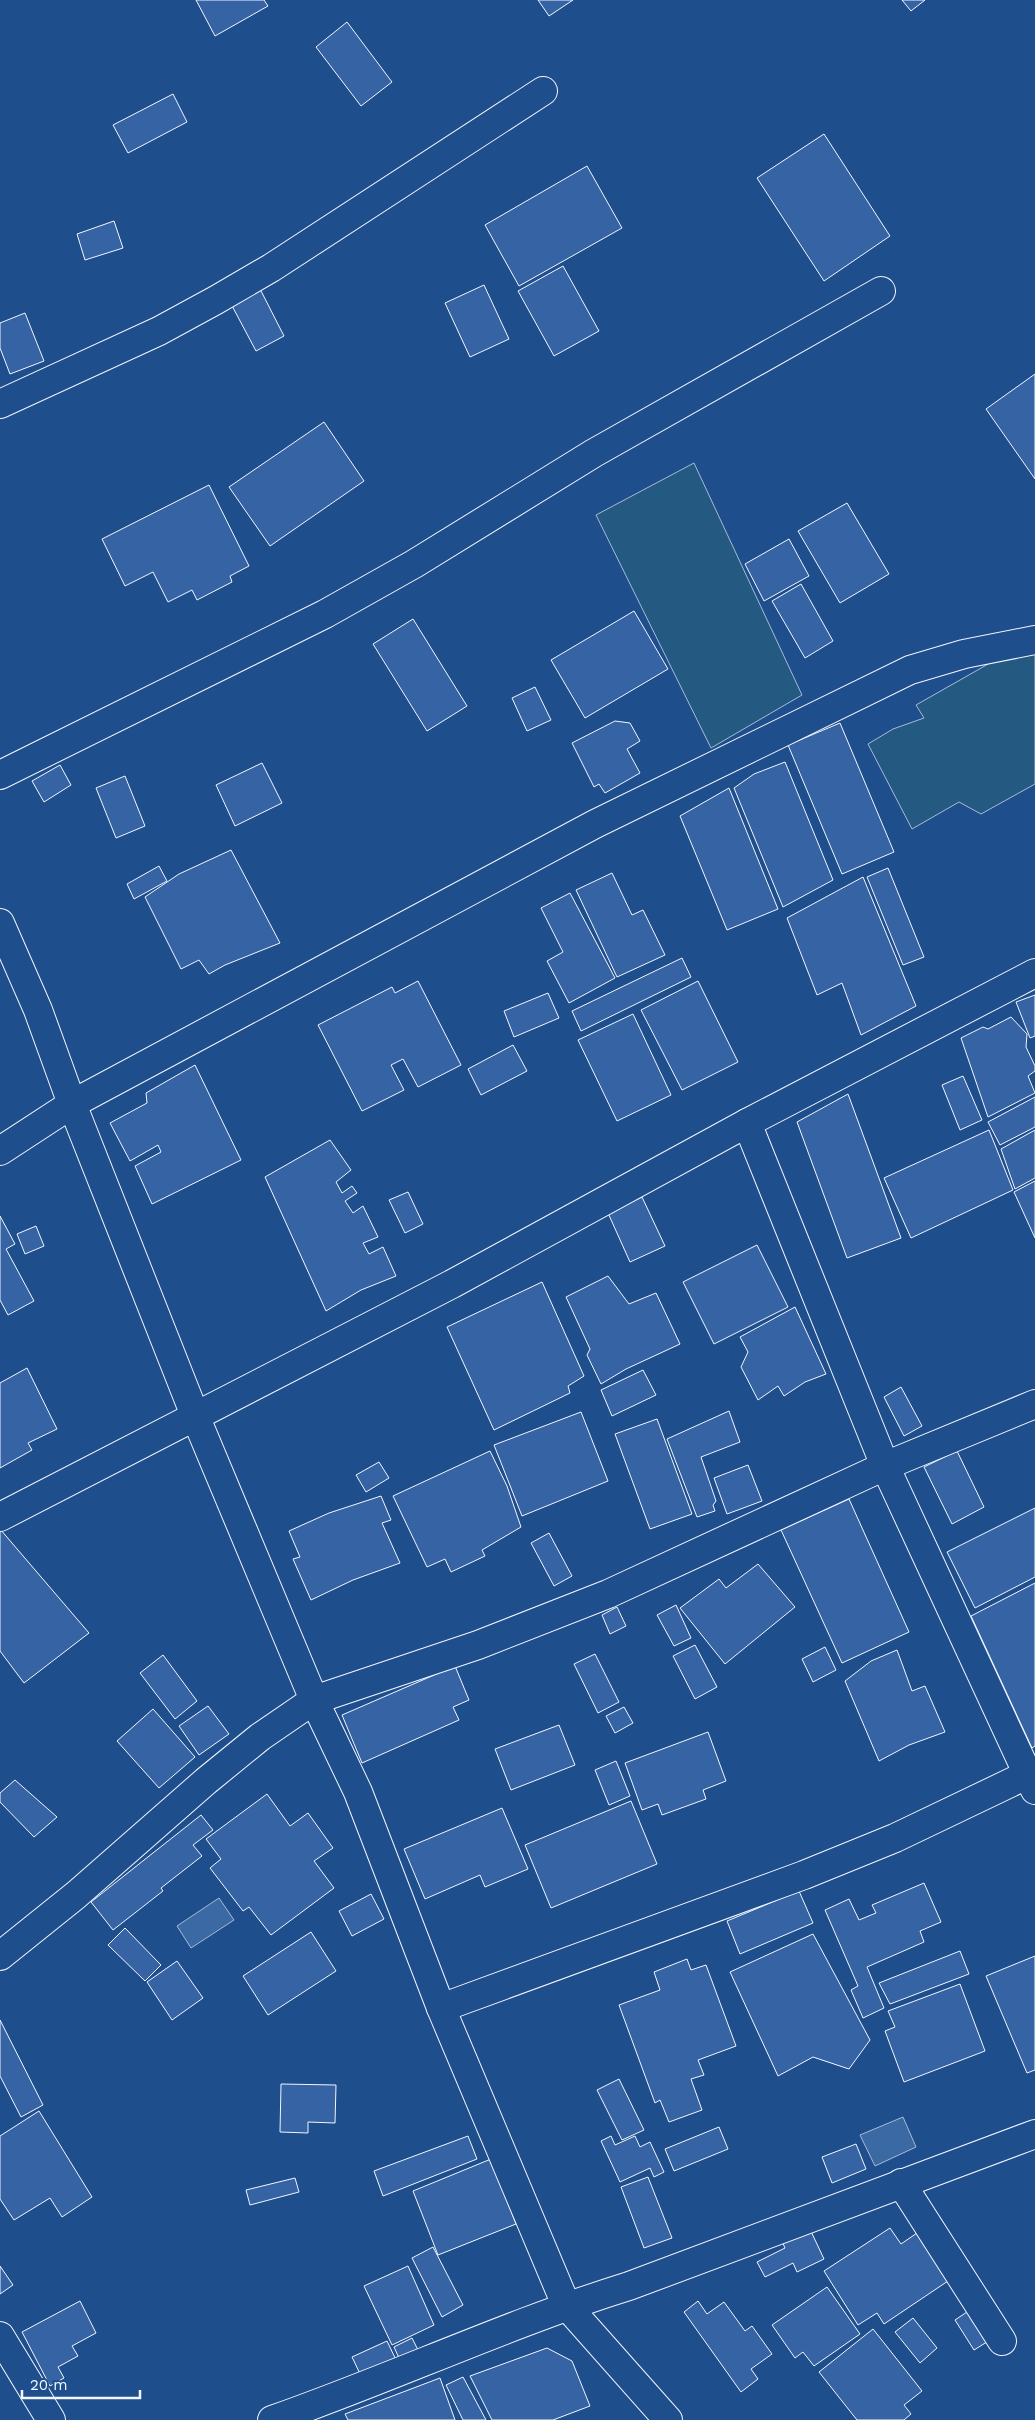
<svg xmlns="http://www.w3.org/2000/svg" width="1035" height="2420" font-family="'Work Sans',sans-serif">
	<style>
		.green { fill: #245a82; stroke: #a8bbd7 }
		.water { fill: #3b69a3; stroke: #a8bbd7 }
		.building { fill: #3563a3; stroke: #f2f6ff }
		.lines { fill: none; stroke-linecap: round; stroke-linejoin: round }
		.minor-casing { stroke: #f2f6ff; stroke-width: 30 }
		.minor { stroke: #1f4e8c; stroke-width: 28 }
	</style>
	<rect width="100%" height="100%" fill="#1f4e8c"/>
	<g class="green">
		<path d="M694,463L802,695L711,748L596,515Z"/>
		<path d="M1035,651V784L981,814L959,802L912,829L868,744L893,729L924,718L916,705L997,659Z"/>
	</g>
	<g class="water">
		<path d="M219,1898L234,1920L191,1948L177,1926Z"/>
		<path d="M903,2117L916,2147L875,2166L860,2135Z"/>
	</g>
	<g class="building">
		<path d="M196,0H264L268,6L215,36Z"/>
		<path d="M538,0H573L549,16Z"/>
		<path d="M902,0H925L911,11Z"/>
		<path d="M347,22L392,82L361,106L316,47Z"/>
		<path d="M173,94L187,122L128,153L113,125Z"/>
		<path d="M824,134L890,236L824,281L757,178Z"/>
		<path d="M587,166L622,228L519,286L485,225Z"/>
		<path d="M114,221L123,248L85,260L77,234Z"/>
		<path d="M563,266L599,331L554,356L518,291Z"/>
		<path d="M484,285L509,339L470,357L445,303Z"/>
		<path d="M259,287L284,336L256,351L230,302Z"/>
		<path d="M25,313L44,361L10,374L0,348V323Z"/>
		<path d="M1035,374V479L986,409Z"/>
		<path d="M324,422L364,481L270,546L229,487Z"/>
		<path d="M209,485L249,566L230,576L232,582L197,600L192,590L168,602L153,572L125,586L102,539Z"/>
		<path d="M847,503L889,574L840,603L798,531Z"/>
		<path d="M789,539L809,576L764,601L745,564Z"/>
		<path d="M801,584L833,641L805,658L772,601Z"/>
		<path d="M634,611L668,669L585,718L551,660Z"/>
		<path d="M413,619L467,706L427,731L373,644Z"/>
		<path d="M535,687L551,720L527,731L512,698Z"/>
		<path d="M615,721L630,723L640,741L627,749L640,773L605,793L599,784L594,787L572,743Z"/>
		<path d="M840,723L894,852L842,874L788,745Z"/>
		<path d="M785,762L833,880L783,907L734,788L754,774Z"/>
		<path d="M262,763L282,803L235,826L216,785Z"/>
		<path d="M60,765L71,785L44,802L32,781Z"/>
		<path d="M125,776L145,826L116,838L96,788Z"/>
		<path d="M729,788L778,909L727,930L680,816Z"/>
		<path d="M231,850L280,943L225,965L209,974L199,960L181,969L145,897L179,874Z"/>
		<path d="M159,866L167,881L134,899L127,884Z"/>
		<path d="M888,868L924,957L903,965L867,877Z"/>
		<path d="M612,873L632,915L643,910L665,955L617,977L576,890Z"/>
		<path d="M863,877L916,1006L861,1035L842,983L817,995L787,918Z"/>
		<path d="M570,893L615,978L569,1003L547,961L563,952L541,908Z"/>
		<path d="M682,958L691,977L581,1031L572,1011Z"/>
		<path d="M418,981L461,1065L418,1087L403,1059L391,1065L404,1090L362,1111L318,1025L392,987L395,993Z"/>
		<path d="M698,981L738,1062L682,1090L641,1010Z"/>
		<path d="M548,993L559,1018L514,1037L504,1011Z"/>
		<path d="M1035,995V1036L1030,1038L1016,1002Z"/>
		<path d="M633,1014L671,1095L617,1121L578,1040Z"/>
		<path d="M1011,1017L1027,1034L1026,1047L1035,1066V1071L1028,1076L1035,1093L988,1117L961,1038L983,1027L988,1029Z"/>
		<path d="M513,1045L527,1071L481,1095L468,1069Z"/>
		<path d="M195,1065L241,1160L152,1204L135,1166L161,1152L158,1145L130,1161L110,1123L147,1103L146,1093Z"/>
		<path d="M963,1076L982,1120L960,1130L942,1085Z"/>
		<path d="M848,1094L901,1238L847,1258L797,1122Z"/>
		<path d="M1035,1097V1127L1000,1145L988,1122Z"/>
		<path d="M989,1130L1013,1190L911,1238L884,1178Z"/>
		<path d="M1035,1130V1178L1015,1189L1001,1149Z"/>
		<path d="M330,1140L351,1170L336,1182L342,1193L352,1186L357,1193L345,1201L353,1213L363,1206L378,1237L363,1243L369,1254L383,1247L396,1276L361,1290L326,1311L265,1177Z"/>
		<path d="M1035,1181V1238L1014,1192Z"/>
		<path d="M408,1192L423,1224L405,1233L389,1200Z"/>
		<path d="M642,1197L665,1246L630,1262L608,1213Z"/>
		<path d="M0,1216L15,1244L6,1249L34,1301L8,1315L0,1300Z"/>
		<path d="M36,1226L44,1246L25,1254L17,1234Z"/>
		<path d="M757,1245L788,1307L714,1344L683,1282Z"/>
		<path d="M608,1276L629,1304L656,1293L680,1344L626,1369L601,1384L587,1355L590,1349L566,1297Z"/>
		<path d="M542,1282L584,1376L568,1386L570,1393L494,1430L447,1327Z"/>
		<path d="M795,1307L826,1374L805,1382L784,1396L778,1386L758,1400L741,1367L748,1352L740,1337Z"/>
		<path d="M27,1368L57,1429L28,1443L32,1450L0,1468V1383Z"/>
		<path d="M643,1370L656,1395L612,1416L601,1390Z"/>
		<path d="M901,1387L922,1426L904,1436L884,1397Z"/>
		<path d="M729,1411L740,1442L701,1457L716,1501L713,1505L715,1511L697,1517L667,1439Z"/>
		<path d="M581,1412L608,1481L522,1516L494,1445Z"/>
		<path d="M657,1419L692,1514L650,1529L615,1434Z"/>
		<path d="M490,1451L507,1486L521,1527L482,1550L485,1556L451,1572L445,1559L427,1567L393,1496Z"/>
		<path d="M957,1451L984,1507L952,1524L924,1467Z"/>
		<path d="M379,1462L389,1478L366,1492L356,1475Z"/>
		<path d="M748,1465L762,1501L727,1514L714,1478Z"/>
		<path d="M381,1496L391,1520L382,1523L400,1563L353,1580L311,1600L293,1559L300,1557L289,1531L329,1513Z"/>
		<path d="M849,1499L909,1632L842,1663L781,1530Z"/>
		<path d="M1035,1508V1577L975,1608L947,1552Z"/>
		<path d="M0,1529L89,1633L24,1683L0,1651Z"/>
		<path d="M549,1533L572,1576L554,1586L531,1543Z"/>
		<path d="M758,1564L795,1607L725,1664L680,1608L719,1579L726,1588Z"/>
		<path d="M1035,1583V1746L1032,1748L971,1616Z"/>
		<path d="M676,1605L691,1638L674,1646L657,1615Z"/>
		<path d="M617,1607L626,1626L610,1634L602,1615Z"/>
		<path d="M695,1645L717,1687L695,1699L673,1656Z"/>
		<path d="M825,1647L836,1670L813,1682L802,1659Z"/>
		<path d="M897,1650L912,1691L925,1686L945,1732L909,1745L879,1761L845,1681L871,1661Z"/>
		<path d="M595,1654L619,1702L598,1713L574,1664Z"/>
		<path d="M163,1655L197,1701L175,1719L140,1673Z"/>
		<path d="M455,1666L469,1700L453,1707L459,1720L362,1763L342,1715Z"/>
		<path d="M208,1706L229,1734L199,1755L179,1726Z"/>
		<path d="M624,1707L633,1723L615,1733L606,1716Z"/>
		<path d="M153,1709L195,1757L159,1788L117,1741Z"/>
		<path d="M559,1725L575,1765L511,1790L495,1749Z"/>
		<path d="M708,1732L726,1781L703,1790L706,1799L662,1815L658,1804L642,1810L625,1763Z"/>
		<path d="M616,1761L630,1796L609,1805L595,1770Z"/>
		<path d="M15,1780L57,1817L34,1837L0,1802V1793Z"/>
		<path d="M267,1794L290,1826L308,1813L333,1848L314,1861L334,1888L271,1935L249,1907L243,1911L210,1868L221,1859L206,1839Z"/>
		<path d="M631,1801L657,1864L551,1908L525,1845Z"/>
		<path d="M502,1808L528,1869L485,1887L480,1875L425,1899L404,1849Z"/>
		<path d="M201,1815L213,1830L193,1845L202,1856L161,1888L163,1891L113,1930L91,1902Z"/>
		<path d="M924,1883L941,1922L920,1931L924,1942L867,1967L884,2008L863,2018L851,1990L858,1986L825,1910L849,1899L859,1920L876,1913L872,1905Z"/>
		<path d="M799,1891L813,1923L740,1954L727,1921Z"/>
		<path d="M371,1894L384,1919L352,1936L339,1911Z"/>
		<path d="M125,1928L161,1965L145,1981L108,1945Z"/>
		<path d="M311,1932L336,1971L268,2015L243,1976Z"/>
		<path d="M813,1934L870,2040L849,2069L813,2057L778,2076L730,1972Z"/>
		<path d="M960,1951L969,1974L890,2004L879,1983Z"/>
		<path d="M1035,1956V2070L1027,2073L986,1976Z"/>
		<path d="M687,1959L691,1970L706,1965L736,2046L698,2060L704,2075L691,2079L702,2110L669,2122L660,2100L655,2103L619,2005L660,1990L654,1972Z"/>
		<path d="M177,1961L203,1998L172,2020L147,1982Z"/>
		<path d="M960,1984L985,2051L904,2082L885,2031L895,2027L888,2011Z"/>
		<path d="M0,2020L43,2105L21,2117L0,2076Z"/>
		<path d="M619,2079L644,2130L622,2140L597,2090Z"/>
		<path d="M281,2084L336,2085L335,2123L308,2122V2133L280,2132Z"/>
		<path d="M39,2111L92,2197L62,2217L50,2198L14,2220L0,2199V2136Z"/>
		<path d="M719,2127L728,2149L674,2171L665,2149Z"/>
		<path d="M468,2136L477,2159L383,2196L374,2171Z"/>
		<path d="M611,2136L615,2145L635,2136L640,2147L650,2142L664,2172L654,2177L650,2168L620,2182L601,2141Z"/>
		<path d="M856,2144L866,2169L832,2183L822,2157Z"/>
		<path d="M491,2159L516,2224L438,2255L413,2191Z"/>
		<path d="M648,2177L672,2238L644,2248L621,2187Z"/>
		<path d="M295,2178L299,2192L250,2205L246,2190Z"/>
		<path d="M808,2225L824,2259L797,2272L793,2263L765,2277L757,2262L785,2248L780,2237Z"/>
		<path d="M890,2228L901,2244L917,2233L948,2281L884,2324L877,2313L858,2325L824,2271Z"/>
		<path d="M433,2247L463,2305L442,2317L412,2258Z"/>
		<path d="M0,2266L13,2285L0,2294Z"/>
		<path d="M408,2266L434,2325L392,2345L364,2286Z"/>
		<path d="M827,2287L860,2334L814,2366L803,2352L795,2358L772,2325Z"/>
		<path d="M80,2301L96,2333L72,2346L78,2356L58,2367L64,2378L50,2386L22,2332Z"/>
		<path d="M698,2301L707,2314L724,2302L745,2331L752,2326L772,2354L751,2369L758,2379L741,2392L684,2312Z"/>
		<path d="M970,2310L990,2340L974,2350L955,2320Z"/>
		<path d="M913,2318L937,2348L920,2363L895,2332Z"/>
		<path d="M873,2329L922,2391L904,2405L911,2414L904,2420H857L819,2372Z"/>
		<path d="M412,2338L418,2350L399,2358L394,2347Z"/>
		<path d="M387,2341L397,2362L362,2378L352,2357Z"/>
		<path d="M547,2348L572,2361L590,2406L553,2420H492L470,2376Z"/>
		<path d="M463,2377L486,2420H463L446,2385Z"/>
		<path d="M440,2378L455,2420H348L345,2414Z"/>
	</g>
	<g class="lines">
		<defs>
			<g id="minor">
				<path d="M0,404L159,331L216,300L271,268L543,91"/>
				<path d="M0,775L325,614L414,564L594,453L881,291"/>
				<path d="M0,923L38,1010L72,1104L196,1418L314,1700L358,1792L441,2008L566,2305L668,2420"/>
				<path d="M747,1123L885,1466L1035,1790"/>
				<path d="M0,1151L72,1104L595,824L910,670L964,654L1035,640"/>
				<path d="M0,1517L452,1284L747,1123L1035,973"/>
				<path d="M0,1956L76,1895L206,1781L260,1737L314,1700L478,1645L608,1594L885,1466L1035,1404"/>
				<path d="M441,2008L804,1875L895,1838L1035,1771"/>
				<path d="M901,2183L1002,2341"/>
				<path d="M0,2336L51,2420"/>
				<path d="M272,2420C392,2378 507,2324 629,2286L1035,2134"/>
			</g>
		</defs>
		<use href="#minor" class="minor-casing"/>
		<use href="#minor" class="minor"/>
	</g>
	<path d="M22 2390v8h118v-8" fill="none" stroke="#f2f6ff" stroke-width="2.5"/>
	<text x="30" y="2390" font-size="15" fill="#f2f6ff" stroke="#1f4e8c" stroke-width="4" paint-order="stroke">20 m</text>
</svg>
